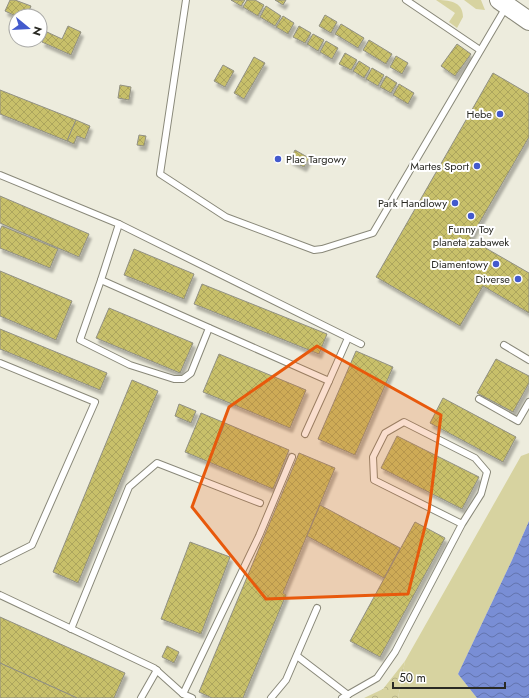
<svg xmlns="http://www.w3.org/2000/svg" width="529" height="698" font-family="Jost,sans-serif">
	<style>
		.grass { fill: #d7d3a0 }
		.forest { fill: url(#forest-crowns) }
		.water { fill: url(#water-waves) }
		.building { fill: url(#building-cross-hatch); stroke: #919082; filter: url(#shadow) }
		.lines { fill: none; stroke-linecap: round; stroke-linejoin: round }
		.lane-casing { stroke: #898879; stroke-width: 8 }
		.secondary-casing { stroke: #898879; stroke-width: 20 }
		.lane { stroke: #fff; stroke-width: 6 }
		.secondary { stroke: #fff; stroke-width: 18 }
		.marked { fill: #e8590c; fill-opacity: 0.2; stroke: #e8590c; stroke-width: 3; stroke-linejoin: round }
		.poi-dot { fill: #435acd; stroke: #fff; stroke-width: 1.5 }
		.labels { text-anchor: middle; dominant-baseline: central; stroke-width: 4; stroke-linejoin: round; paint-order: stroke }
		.poi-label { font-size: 11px; fill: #2a2a24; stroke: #fff; text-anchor: end }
	</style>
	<defs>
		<pattern id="forest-crowns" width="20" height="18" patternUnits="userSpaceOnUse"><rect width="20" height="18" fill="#d7d3a0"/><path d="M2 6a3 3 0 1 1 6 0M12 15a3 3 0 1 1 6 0" fill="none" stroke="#b9b58a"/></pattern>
		<pattern id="water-waves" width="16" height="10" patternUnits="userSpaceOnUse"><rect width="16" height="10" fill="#798ed5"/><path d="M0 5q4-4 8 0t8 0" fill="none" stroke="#6374ad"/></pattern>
		<pattern id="building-cross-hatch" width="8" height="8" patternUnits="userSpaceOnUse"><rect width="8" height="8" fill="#c8c06b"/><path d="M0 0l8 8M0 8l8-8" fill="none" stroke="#aca55d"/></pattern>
		<filter id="shadow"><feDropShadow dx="2.5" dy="4.5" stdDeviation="1" flood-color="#0004"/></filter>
	</defs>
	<rect width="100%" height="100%" fill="#edecdd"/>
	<g class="grass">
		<path d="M436,0C448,0 463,1 463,17L457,28L449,22L455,13Z"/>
		<path d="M464,0H481L485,10L476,9Z"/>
		<path d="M529,453V521L512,560L458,674L477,698H398L405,661L521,456Z"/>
	</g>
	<path class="forest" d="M405,661L398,698H364L383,689Z"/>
	<path class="water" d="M529,521V698H477L458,674L512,560Z"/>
	<g class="building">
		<path d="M10,0H15L31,6L27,16H16L5,11Z"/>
		<path d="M231,0H245L241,6Z"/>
		<path d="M247,0H255L264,5L258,16L243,7Z"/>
		<path d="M275,0H286L283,5Z"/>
		<path d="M266,6L281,16L275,26L260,17Z"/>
		<path d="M325,15L337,22L331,33L319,26Z"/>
		<path d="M283,16L294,23L288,34L276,27Z"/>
		<path d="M341,24L364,38L358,48L335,34Z"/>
		<path d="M68,26L81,32L71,55L42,42L47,32L62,39Z"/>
		<path d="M299,26L311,33L305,43L293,37Z"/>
		<path d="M313,34L324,40L318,51L307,44Z"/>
		<path d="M369,40L392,54L386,64L363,50Z"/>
		<path d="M326,41L338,48L332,59L320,52Z"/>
		<path d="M457,44L471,54L455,76L441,66Z"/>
		<path d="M345,53L357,60L351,70L339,64Z"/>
		<path d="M396,56L408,63L402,74L390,67Z"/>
		<path d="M254,57L265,63L244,99L234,93Z"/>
		<path d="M359,61L370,68L364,78L353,71Z"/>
		<path d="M223,65L234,71L225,87L214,81Z"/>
		<path d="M372,68L384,75L378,86L366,79Z"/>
		<path d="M493,73L529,94V137L470,239L529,273V313L483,286L460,326L376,277Z"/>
		<path d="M386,76L397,83L391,93L380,87Z"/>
		<path d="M399,84L414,93L408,104L393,95Z"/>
		<path d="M120,85L131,87L129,100L118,98Z"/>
		<path d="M0,90L76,120L67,141L0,114Z"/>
		<path d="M76,120L90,126L85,139L77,136L74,144L67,141Z"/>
		<path d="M139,135L146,136L144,146L137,145Z"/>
		<path d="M295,150L309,158L304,167L290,160Z"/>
		<path d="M0,196L89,234L79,257L0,223Z"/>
		<path d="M2,226L58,249L50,268L0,248V230Z"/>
		<path d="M134,249L194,274L184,299L124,275Z"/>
		<path d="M0,271L72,301L56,340L0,316Z"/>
		<path d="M202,284L327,334L319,354L194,304Z"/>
		<path d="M109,308L193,343L180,373L96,338Z"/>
		<path d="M0,329L107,373L100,390L0,349Z"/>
		<path d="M356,351L393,367L355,455L318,439Z"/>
		<path d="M219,354L306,390L290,428L203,392Z"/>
		<path d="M496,359L529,376V383L513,412L477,393Z"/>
		<path d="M132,380L158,391L78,583L53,572Z"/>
		<path d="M443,398L516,437L503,462L430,423Z"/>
		<path d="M179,404L196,411L191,423L175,416Z"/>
		<path d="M201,413L225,423L209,462L185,452Z"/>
		<path d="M225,423L289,450L273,489L209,462Z"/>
		<path d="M397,436L479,477L462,509L381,468Z"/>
		<path d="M299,453L335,468L283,593L286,595L243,698H212L199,692Z"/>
		<path d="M320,505L400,548L384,578L307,536Z"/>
		<path d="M415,522L445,538L380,657L350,641Z"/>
		<path d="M190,542L230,557L201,634L161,619Z"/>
		<path d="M0,617L125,673L114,698H77L0,663Z"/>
		<path d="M167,646L179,652L174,663L162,657Z"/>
		<path d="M0,663L77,698H0Z"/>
	</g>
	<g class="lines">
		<defs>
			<g id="lane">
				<path d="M186,0L160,174L226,217L314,250L322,249L373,233L506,7"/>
				<path d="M406,0L480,50"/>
				<path d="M0,175L119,224L361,344"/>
				<path d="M119,224L101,280L329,381L348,338"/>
				<path d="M101,280L80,340L130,365L174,379H183L191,373L209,328"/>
				<path d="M504,345L529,360"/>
				<path d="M0,363L95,402L32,545L0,561"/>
				<path d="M479,399L518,421L529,402"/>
				<path d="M305,434L329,381"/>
				<path d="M0,595L154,668L183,694L192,698"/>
				<path d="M71,629L129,487L157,463L260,503"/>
				<path d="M297,656L348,695"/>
				<path d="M183,694L259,536L292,457"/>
				<path d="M141,698L157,670"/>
				<path d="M271,698L286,680L317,608"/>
				<path d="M342,698L377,678L395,652L462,524L481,494L487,472L475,458L404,422L385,433L373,457L374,480L462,524"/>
			</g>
			<path id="secondary" d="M499,0L529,21"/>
		</defs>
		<use href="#lane" class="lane-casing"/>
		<use href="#secondary" class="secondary-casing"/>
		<use href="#lane" class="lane"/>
		<use href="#secondary" class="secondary"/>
	</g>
	<path class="marked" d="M317,346L441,415L429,511L408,594L266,599L192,507L229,407Z"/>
	<g class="poi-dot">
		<circle cx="500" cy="114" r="4"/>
		<circle cx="278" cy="159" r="4"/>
		<circle cx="477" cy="166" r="4"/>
		<circle cx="455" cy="203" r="4"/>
		<circle cx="471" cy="216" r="4"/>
		<circle cx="496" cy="264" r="4"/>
		<circle cx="518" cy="279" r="4"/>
	</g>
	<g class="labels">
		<g class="poi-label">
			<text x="492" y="114">Hebe</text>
			<text x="286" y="159" text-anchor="start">Plac Targowy</text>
			<text x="469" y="166">Martes Sport</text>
			<text x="447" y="203">Park Handlowy</text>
			<text x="471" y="229" text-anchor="middle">Funny Toy<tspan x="471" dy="13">planeta zabawek</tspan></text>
			<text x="488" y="264">Diamentowy</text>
			<text x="510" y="279">Diverse</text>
		</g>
	</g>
	<g transform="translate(28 28) rotate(108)"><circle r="19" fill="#ffffff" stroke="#aaaaa7"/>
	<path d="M0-3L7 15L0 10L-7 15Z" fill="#435acd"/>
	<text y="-6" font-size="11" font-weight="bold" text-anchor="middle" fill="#2a2a24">N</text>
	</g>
	<path d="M393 682v6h112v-6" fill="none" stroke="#2a2a24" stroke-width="2"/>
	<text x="399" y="682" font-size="12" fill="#2a2a24" stroke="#ffffff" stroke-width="3" paint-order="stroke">50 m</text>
</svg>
